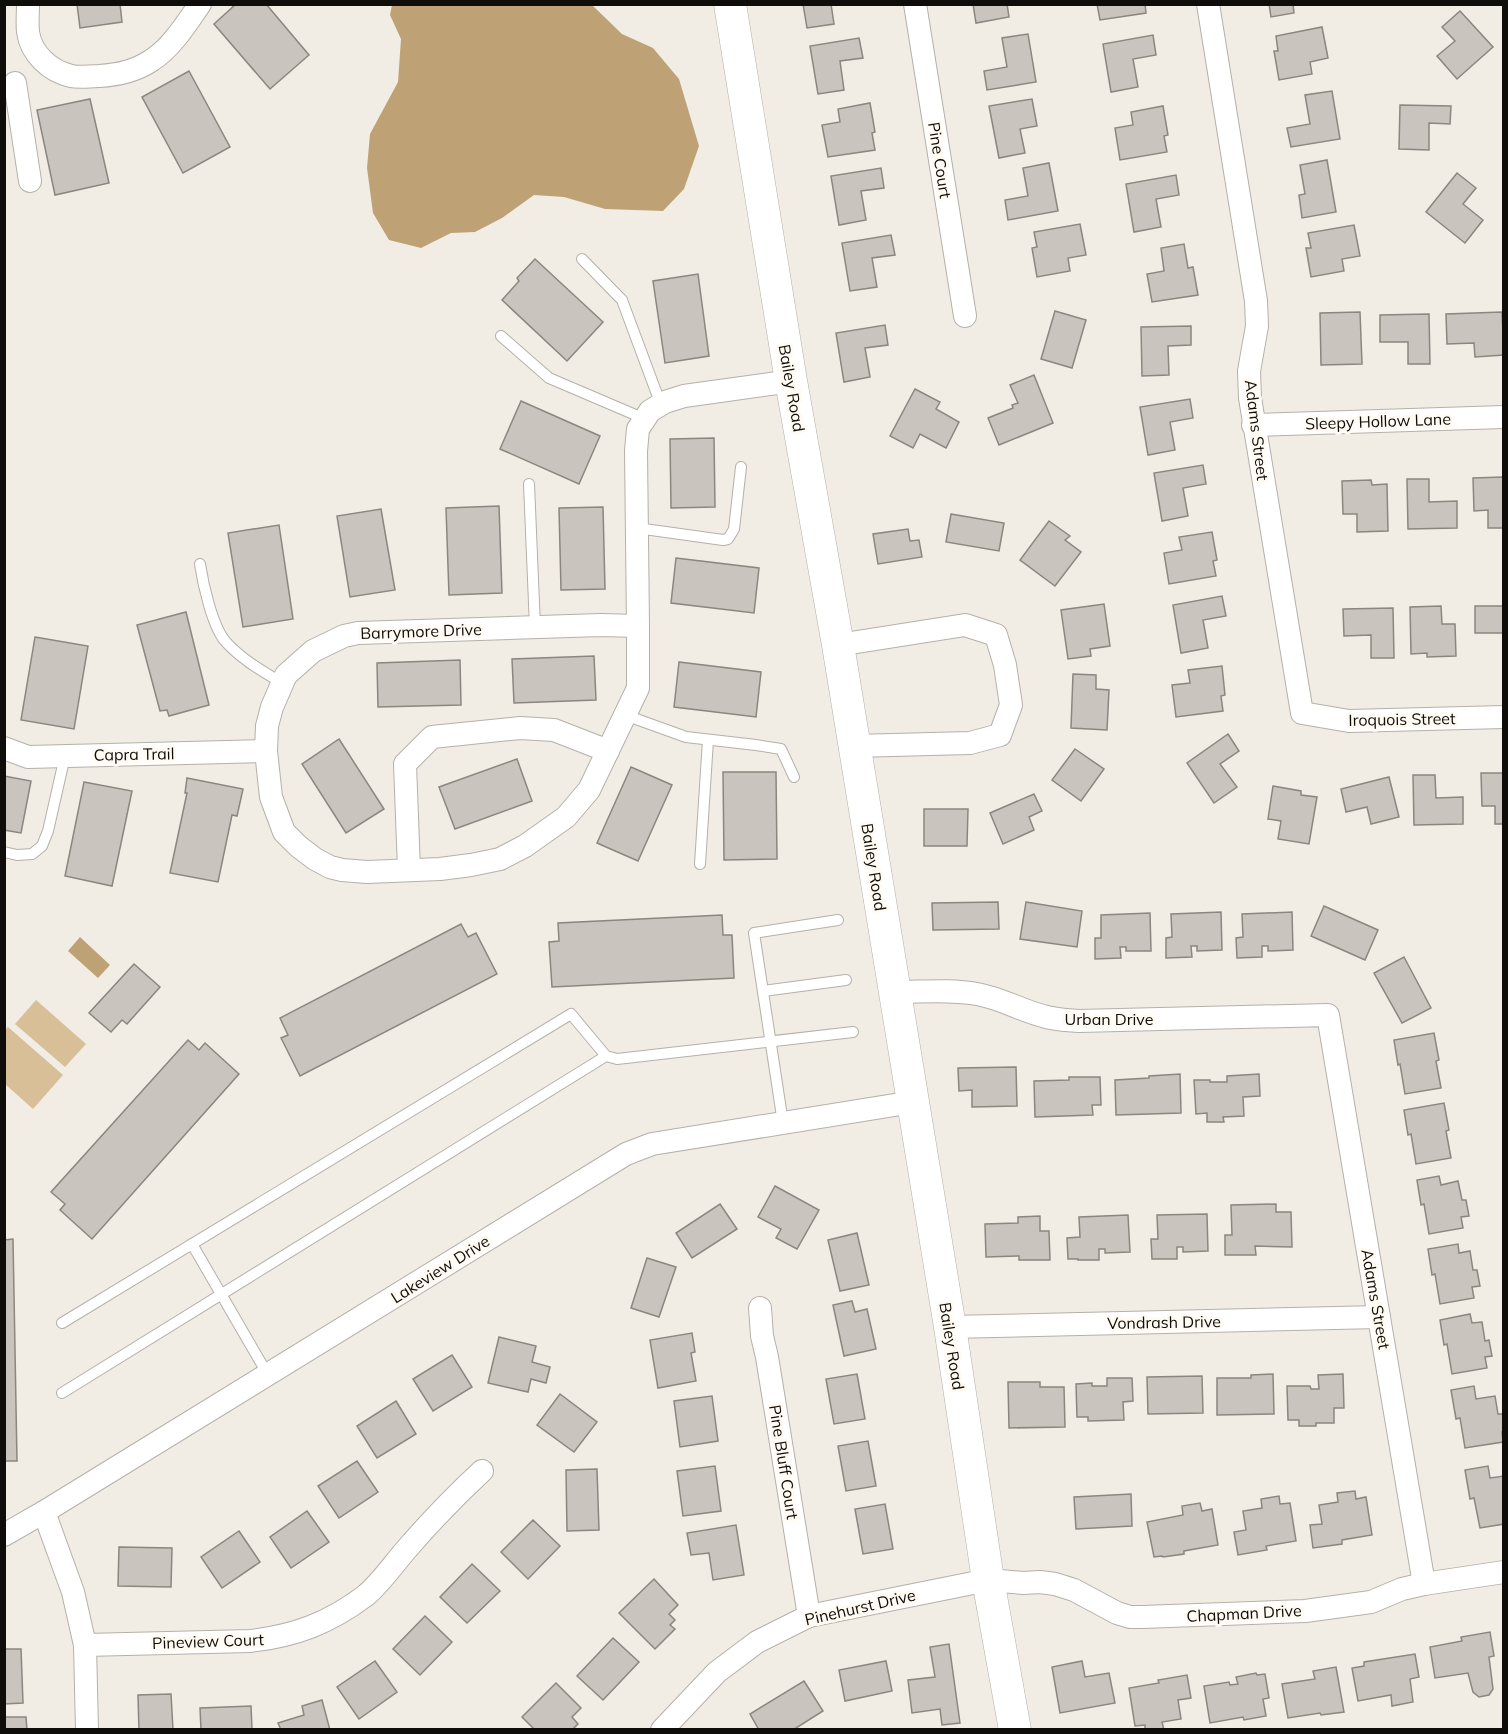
<svg xmlns="http://www.w3.org/2000/svg" width="1508" height="1734" font-family="Mulish,sans-serif">
	<style>
		.green { fill: #d8bf98 }
		.water { fill: #bea276 }
		.building { fill: #c9c4bd; stroke: #8b867f; stroke-width: 1.5 }
		.lines { fill: none; stroke-linecap: round; stroke-linejoin: round }
		.lane-casing { stroke: #b5b0a9; stroke-width: 12 }
		.street-casing { stroke: #b5b0a9; stroke-width: 24 }
		.secondary-casing { stroke: #b5b0a9; stroke-width: 33 }
		.lane { stroke: #fff; stroke-width: 10 }
		.street { stroke: #fff; stroke-width: 22 }
		.secondary { stroke: #fff; stroke-width: 32 }
		.labels { text-anchor: middle; dominant-baseline: central; stroke-width: 6; stroke-linejoin: round; paint-order: stroke }
		.street-label { font-size: 16px; fill: #0e0d0a; stroke: #fffaf2 }
	</style>
	<rect width="100%" height="100%" fill="#f1ede5"/>
	<g class="green">
		<path d="M36,1000L86,1044L65,1067L15,1024Z"/>
		<path d="M8,1027L63,1075L33,1109L5,1084V1030Z"/>
	</g>
	<g class="water">
		<path d="M592,5L622,34L653,48L679,79L699,146L684,189L663,211L605,209L564,197L534,195L502,218L475,232L451,233L421,248L389,240L373,213L367,168L370,134L398,82L401,39L390,15L392,5Z"/>
		<path d="M80,937L110,965L98,978L68,951Z"/>
	</g>
	<g class="building">
		<path d="M77,4H120L122,22L80,28Z"/>
		<path d="M236,4H266L309,55L270,89L214,24Z"/>
		<path d="M803,4H831L834,24L807,28Z"/>
		<path d="M973,4H1007L1009,17L976,23Z"/>
		<path d="M1097,4H1145L1146,13L1100,20Z"/>
		<path d="M1269,4H1293L1294,13L1271,17Z"/>
		<path d="M1460,11L1493,47L1457,79L1437,56L1455,41L1442,27Z"/>
		<path d="M1322,27L1328,58L1310,62L1312,74L1279,80L1274,51H1278L1276,36Z"/>
		<path d="M1028,34L1036,82L987,90L984,71L1007,67L1002,38Z"/>
		<path d="M1153,35L1156,55L1133,59L1138,87L1111,92L1103,44Z"/>
		<path d="M859,38L863,58L840,61L844,90L818,94L810,46Z"/>
		<path d="M189,71L230,147L183,173L142,97Z"/>
		<path d="M1332,91L1340,139L1291,147L1287,128L1310,124L1305,95Z"/>
		<path d="M90,99L109,183L55,195L37,110Z"/>
		<path d="M1032,99L1037,126L1020,129L1025,153L999,158L989,106Z"/>
		<path d="M870,103L875,132L872,133L875,150L828,157L822,125L840,122L838,109Z"/>
		<path d="M1400,105L1451,106L1450,124L1429,123V150L1399,149Z"/>
		<path d="M1163,106L1168,135L1164,136L1167,152L1120,160L1115,128L1133,125L1131,112Z"/>
		<path d="M1327,160L1336,212L1302,218L1299,195L1305,194L1300,165Z"/>
		<path d="M1049,163L1058,211L1008,220L1005,200L1028,196L1023,168Z"/>
		<path d="M881,168L884,188L861,191L866,220L839,225L831,176Z"/>
		<path d="M1457,173L1476,188L1463,204L1483,220L1465,243L1426,212Z"/>
		<path d="M1176,175L1179,195L1156,199L1161,227L1134,232L1126,184Z"/>
		<path d="M1080,224L1086,255L1068,258L1070,271L1037,277L1032,248L1037,247L1034,232Z"/>
		<path d="M1354,225L1360,256L1342,259L1344,271L1311,277L1306,248H1311L1308,233Z"/>
		<path d="M891,235L895,255L872,258L877,287L850,291L842,243Z"/>
		<path d="M1184,244L1188,268L1193,267L1198,295L1152,302L1147,274L1164,271L1161,248Z"/>
		<path d="M535,259L603,322L567,361L502,300L519,281L517,278Z"/>
		<path d="M698,274L709,356L665,363L653,281Z"/>
		<path d="M1055,311L1086,320L1072,368L1041,359Z"/>
		<path d="M1360,312L1362,364L1321,365L1320,313Z"/>
		<path d="M1502,312L1504,355L1475,357L1474,343L1447,344L1446,314Z"/>
		<path d="M1429,314L1430,364H1408V342H1380V315Z"/>
		<path d="M885,325L888,345L865,348L870,377L844,382L836,333Z"/>
		<path d="M1191,326V345L1168,346L1169,375L1142,376L1141,327Z"/>
		<path d="M1034,375L1053,423L999,445L988,418L1013,408L1012,405L1018,403L1010,385Z"/>
		<path d="M915,389L940,402L936,409L959,422L946,448L920,434L913,448L890,436Z"/>
		<path d="M1190,399L1193,418L1170,422L1175,450L1148,455L1140,407Z"/>
		<path d="M521,401L600,436L579,484L500,449Z"/>
		<path d="M714,438L715,507L671,508L670,439Z"/>
		<path d="M1203,465L1206,484L1183,488L1188,516L1162,521L1154,473Z"/>
		<path d="M1503,477L1504,528H1488V510L1474,511L1473,478Z"/>
		<path d="M1407,479H1429V502L1457,501V528L1408,529Z"/>
		<path d="M1371,480L1372,485L1387,484L1388,531L1357,532V514H1343L1342,481Z"/>
		<path d="M499,506L502,593L449,595L446,508Z"/>
		<path d="M603,507L605,589L561,590L559,508Z"/>
		<path d="M381,509L395,590L350,597L337,516Z"/>
		<path d="M951,514L1004,523L999,551L946,542Z"/>
		<path d="M1049,521L1070,536L1065,540L1081,552L1055,586L1020,560Z"/>
		<path d="M279,525L293,619L243,627L228,533Z"/>
		<path d="M908,529L910,541L919,540L922,557L878,564L873,534Z"/>
		<path d="M1212,532L1217,560L1213,561L1216,576L1169,584L1164,553L1182,550L1179,537Z"/>
		<path d="M676,558L759,568L754,613L671,603Z"/>
		<path d="M1222,596L1226,616L1203,620L1208,648L1181,653L1173,605Z"/>
		<path d="M1104,604L1110,646L1090,649L1091,656L1068,659L1061,610Z"/>
		<path d="M1441,606L1442,624H1455L1456,656L1427,657V653L1411,654L1410,607Z"/>
		<path d="M1475,606H1504V655L1503,633H1475Z"/>
		<path d="M1393,608L1394,658H1371V635L1344,636L1343,609Z"/>
		<path d="M186,612L209,705L169,716L167,710L160,711L137,625Z"/>
		<path d="M35,637L88,646L74,729L21,720Z"/>
		<path d="M594,656L596,700L514,703L512,659Z"/>
		<path d="M460,660L461,705L378,707L377,663Z"/>
		<path d="M679,662L761,672L756,717L674,707Z"/>
		<path d="M1222,666L1225,695L1221,696L1223,711L1176,717L1172,685L1190,683L1188,670Z"/>
		<path d="M1073,674L1096,675V689L1109,690L1107,730L1071,728Z"/>
		<path d="M1228,734L1239,751L1220,764L1237,787L1214,803L1187,763Z"/>
		<path d="M339,739L384,809L346,833L302,764Z"/>
		<path d="M1075,749L1104,769L1081,801L1052,780Z"/>
		<path d="M517,759L532,801L455,829L439,787Z"/>
		<path d="M631,767L672,785L638,861L597,843Z"/>
		<path d="M723,772H776L777,859L724,860Z"/>
		<path d="M1481,773H1504V824H1495V806H1482Z"/>
		<path d="M1413,775H1435L1436,798L1463,797V824L1414,825Z"/>
		<path d="M4,776L31,781L21,833L4,830Z"/>
		<path d="M1389,777L1399,817L1371,824L1367,807L1346,812L1341,789Z"/>
		<path d="M187,778L243,789L237,816L232,815L218,882L170,873L187,793H185Z"/>
		<path d="M84,782L132,791L112,886L65,876Z"/>
		<path d="M1273,786L1301,791V795L1317,797L1309,844L1278,839L1281,821L1268,819Z"/>
		<path d="M1034,794L1042,811L1029,817L1034,830L1003,844L990,813Z"/>
		<path d="M924,809H968L967,846H924Z"/>
		<path d="M998,902L999,929L933,930L932,903Z"/>
		<path d="M1026,902L1082,911L1077,947L1020,939Z"/>
		<path d="M1324,906L1378,930L1365,960L1311,936Z"/>
		<path d="M1221,912L1222,950L1197,951V946H1191L1192,957L1166,958V938L1172,937L1171,914Z"/>
		<path d="M1292,912L1293,950L1268,951V946H1262V957L1237,958L1236,938L1243,937L1242,914Z"/>
		<path d="M1150,913L1151,951H1126V947H1120L1121,958L1095,959V938H1101V915Z"/>
		<path d="M722,915L723,935H732L734,978L552,987L549,942L559,941L558,923Z"/>
		<path d="M461,924L468,937L476,933L497,974L300,1076L281,1038L288,1035L280,1018Z"/>
		<path d="M1404,957L1431,1008L1402,1023L1374,973Z"/>
		<path d="M134,964L160,987L127,1024L122,1020L111,1032L89,1013Z"/>
		<path d="M1434,1033L1439,1060L1436,1061L1441,1088L1405,1094L1400,1064L1398,1065L1394,1040Z"/>
		<path d="M188,1040L199,1050L205,1043L239,1074L92,1239L60,1210L65,1204L51,1192Z"/>
		<path d="M1016,1067L1017,1106L972,1107V1090L959,1091L958,1068Z"/>
		<path d="M1180,1074L1181,1113L1116,1115L1115,1080L1149,1078V1076Z"/>
		<path d="M1259,1074L1260,1096L1243,1097L1244,1116L1223,1117L1224,1122H1207V1113L1196,1114L1194,1080H1210V1082H1227V1076Z"/>
		<path d="M1069,1077H1100L1101,1105H1092L1093,1115L1035,1117L1034,1081L1069,1080Z"/>
		<path d="M1444,1103L1449,1130L1446,1131L1451,1158L1416,1164L1411,1134L1408,1135L1404,1110Z"/>
		<path d="M1439,1176L1441,1185L1458,1181L1462,1200H1466L1469,1216L1461,1217L1463,1228L1429,1234L1424,1204L1421,1205L1417,1180Z"/>
		<path d="M775,1186L819,1210L797,1249L776,1238L781,1229L758,1217Z"/>
		<path d="M720,1204L737,1229L692,1258L676,1233Z"/>
		<path d="M1276,1204V1212H1291L1292,1247L1255,1246L1256,1255H1225V1235H1232L1231,1205Z"/>
		<path d="M1207,1214L1208,1251L1183,1252V1247H1177V1259H1152L1151,1239H1158L1157,1215Z"/>
		<path d="M1128,1215L1130,1252L1105,1253V1249H1099V1260H1078V1259H1068L1067,1238L1080,1237L1079,1217Z"/>
		<path d="M1040,1216V1231H1049L1050,1260H1019V1256L986,1257L985,1224L1018,1223V1217Z"/>
		<path d="M857,1233L869,1285L840,1291L828,1240Z"/>
		<path d="M13,1239L17,1461H4V1240Z"/>
		<path d="M1458,1244L1459,1253L1470,1251L1473,1270H1477L1480,1286L1472,1287L1474,1298L1440,1304L1435,1274L1432,1275L1428,1249Z"/>
		<path d="M647,1258L676,1267L659,1317L631,1308Z"/>
		<path d="M852,1301L855,1312L867,1309L876,1349L844,1356L833,1305Z"/>
		<path d="M1470,1314L1472,1323L1482,1322L1485,1341L1489,1340L1492,1356L1485,1357L1487,1368L1452,1374L1447,1344L1444,1345L1440,1320Z"/>
		<path d="M692,1333L695,1352L691,1353L696,1381L658,1388L650,1340Z"/>
		<path d="M499,1337L536,1346L532,1362L550,1367L546,1383L531,1379L528,1392L488,1383Z"/>
		<path d="M452,1355L472,1387L433,1411L413,1379Z"/>
		<path d="M857,1374L865,1419L834,1424L826,1379Z"/>
		<path d="M1273,1374L1274,1414L1217,1415V1378H1251V1375Z"/>
		<path d="M1343,1374L1344,1408H1334V1423H1316V1426H1299V1420H1288L1287,1386H1310L1311,1389H1319L1318,1375Z"/>
		<path d="M1202,1376L1203,1413L1148,1414L1147,1377Z"/>
		<path d="M1107,1378H1132L1133,1401L1123,1402L1124,1420L1088,1421V1417H1077L1076,1384L1092,1383V1386H1107Z"/>
		<path d="M1008,1382H1040V1387H1064L1065,1427L1009,1428Z"/>
		<path d="M1474,1386L1476,1399L1495,1396L1498,1414H1504V1432H1502L1503,1442L1465,1448L1460,1418L1456,1419L1451,1390Z"/>
		<path d="M560,1394L597,1422L574,1452L537,1425Z"/>
		<path d="M712,1396L718,1441L680,1447L674,1401Z"/>
		<path d="M396,1401L416,1434L377,1458L357,1426Z"/>
		<path d="M868,1441L876,1486L846,1491L838,1446Z"/>
		<path d="M357,1461L378,1492L339,1518L318,1486Z"/>
		<path d="M715,1466L721,1511L683,1516L677,1471Z"/>
		<path d="M1488,1466L1490,1478L1504,1476V1524L1480,1528L1474,1498L1470,1499L1465,1470Z"/>
		<path d="M597,1469L599,1530L567,1531L566,1470Z"/>
		<path d="M1355,1491L1356,1499L1366,1497L1372,1535L1342,1540V1544L1313,1548L1310,1525L1322,1524L1319,1505L1338,1502L1337,1493Z"/>
		<path d="M1131,1494L1132,1526L1076,1529L1074,1497Z"/>
		<path d="M1279,1496L1280,1504L1290,1503L1296,1541L1266,1546L1267,1550L1238,1555L1234,1532L1246,1530L1243,1511L1262,1508L1261,1499Z"/>
		<path d="M1200,1503L1202,1511L1212,1509L1218,1545L1184,1551V1554L1163,1557L1162,1556L1154,1557L1147,1522L1183,1515L1182,1506Z"/>
		<path d="M885,1504L893,1549L863,1554L855,1509Z"/>
		<path d="M307,1511L329,1542L291,1568L270,1537Z"/>
		<path d="M533,1520L560,1546L528,1579L501,1552Z"/>
		<path d="M736,1525L744,1575L713,1580L709,1553L691,1555L687,1533Z"/>
		<path d="M239,1531L260,1562L222,1588L201,1557Z"/>
		<path d="M119,1547L172,1548L171,1587L118,1586Z"/>
		<path d="M472,1564L500,1591L467,1623L440,1597Z"/>
		<path d="M654,1579L678,1605L669,1614L675,1620L670,1625L675,1629L655,1649L619,1613Z"/>
		<path d="M425,1616L452,1642L420,1675L393,1649Z"/>
		<path d="M1490,1632L1494,1656L1489,1657L1493,1689L1489,1695L1479,1697L1473,1692L1468,1673L1435,1678L1430,1647L1462,1641L1461,1637Z"/>
		<path d="M613,1638L639,1662L603,1700L577,1676Z"/>
		<path d="M949,1644L960,1723L942,1725L940,1709L912,1713L908,1680L935,1677L930,1647Z"/>
		<path d="M4,1649H21L23,1703L4,1704Z"/>
		<path d="M1415,1654L1419,1677L1410,1679L1413,1702L1392,1706L1391,1695L1358,1701L1352,1668L1364,1666V1662Z"/>
		<path d="M375,1661L397,1692L359,1719L337,1687Z"/>
		<path d="M886,1661L892,1691L845,1701L839,1670Z"/>
		<path d="M1082,1661L1085,1677L1109,1673L1115,1703L1060,1713L1052,1667Z"/>
		<path d="M1336,1667L1344,1712L1321,1715L1320,1713L1288,1718L1282,1684L1315,1679L1313,1671Z"/>
		<path d="M1256,1673L1257,1675L1265,1674L1269,1698L1263,1699L1266,1716L1244,1720L1243,1717L1210,1723L1204,1686L1229,1682L1230,1685L1238,1684L1236,1677Z"/>
		<path d="M1187,1675L1191,1698L1178,1700L1181,1719L1162,1722L1164,1730H1145V1725L1135,1726L1129,1688L1159,1683L1158,1680Z"/>
		<path d="M804,1681L823,1711L793,1730H759L750,1714Z"/>
		<path d="M556,1683L581,1708L572,1717L578,1724L574,1728L575,1730H535L522,1717Z"/>
		<path d="M171,1694L173,1730H139L138,1695Z"/>
		<path d="M322,1700L330,1730H281L278,1723L304,1715L302,1706Z"/>
		<path d="M251,1706L252,1730H201L200,1708Z"/>
		<path d="M4,1717H26L27,1730H4Z"/>
	</g>
	<g class="lines">
		<defs>
			<g id="lane">
				<path d="M582,259L622,300L661,405"/>
				<path d="M501,336L549,378L645,419"/>
				<path d="M529,484L535,627"/>
				<path d="M637,528L723,540L728,539L734,529L741,467"/>
				<path d="M200,564C203,584 212,625 225,641C241,659 262,671 282,683"/>
				<path d="M625,715L686,737L756,745L781,749L794,777"/>
				<path d="M4,852L17,855L32,854L42,846L48,831L65,756"/>
				<path d="M700,864L708,740"/>
				<path d="M763,991L846,980"/>
				<path d="M783,1123L754,933L838,920"/>
				<path d="M192,1244L268,1375"/>
				<path d="M62,1323L571,1014L606,1056L617,1059L853,1032"/>
				<path d="M62,1393L606,1056"/>
			</g>
			<g id="street">
				<path d="M28,4C28,14 27,23 28,32C31,54 50,71 71,76C80,78 90,76 99,76C118,75 136,71 152,60C172,47 186,24 200,4"/>
				<path d="M915,4L965,316"/>
				<path d="M1208,4L1256,301L1257,326L1249,371L1250,398L1302,713L1349,721L1504,717"/>
				<path d="M15,83L30,181"/>
				<path d="M1253,425L1504,417"/>
				<path d="M638,626V688L589,790L566,817L525,846L500,859L471,865L440,869L367,872L342,870L330,867L315,859L298,846L284,832L271,797L266,751L267,726L272,707L286,675L313,651L344,636L358,633L601,625L638,626L636,451L638,429L650,411L665,402L684,396L791,381"/>
				<path d="M838,645L965,625L996,635L1005,665L1011,705L1000,735L970,743L854,746"/>
				<path d="M4,748L28,757L266,751"/>
				<path d="M409,870L405,764L432,737L520,728L554,730L608,751"/>
				<path d="M895,992C922,992 950,989 977,994C1000,998 1020,1010 1043,1016C1055,1020 1067,1020 1079,1021L1328,1015L1424,1584"/>
				<path d="M760,1308L762,1336L767,1357L809,1616"/>
				<path d="M950,1327L1379,1317"/>
				<path d="M44,1512L73,1592L85,1645L87,1730"/>
				<path d="M4,1535L44,1512L626,1154L652,1144L913,1102"/>
				<path d="M85,1645L250,1641C295,1636 329,1623 365,1596C379,1585 393,1565 405,1551C429,1523 455,1496 482,1471"/>
				<path d="M662,1730L717,1672L757,1642L809,1616L988,1580L1023,1583L1040,1582L1055,1584L1074,1590L1117,1613L1130,1617H1142L1305,1611L1371,1602L1402,1589L1424,1584L1504,1572"/>
			</g>
			<path id="secondary" d="M730,4L791,381L838,645L913,1102L950,1327L988,1580L1015,1730"/>
		</defs>
		<use href="#lane" class="lane-casing"/>
		<use href="#street" class="street-casing"/>
		<use href="#secondary" class="secondary-casing"/>
		<use href="#lane" class="lane"/>
		<use href="#street" class="street"/>
		<use href="#secondary" class="secondary"/>
	</g>
	<g class="labels">
		<g class="street-label">
			<text transform="translate(940 160) rotate(81)">Pine Court</text>
			<text transform="translate(792 388) rotate(80)">Bailey Road</text>
			<text transform="translate(1378 421) rotate(-2)">Sleepy Hollow Lane</text>
			<text transform="translate(1257 430) rotate(83)">Adams Street</text>
			<text transform="translate(421 631) rotate(-2)">Barrymore Drive</text>
			<text transform="translate(1402 719) rotate(-1)">Iroquois Street</text>
			<text transform="translate(134 754) rotate(-1)">Capra Trail</text>
			<text transform="translate(874 867) rotate(81)">Bailey Road</text>
			<text x="1109" y="1019">Urban Drive</text>
			<text transform="translate(440 1269) rotate(-32)">Lakeview Drive</text>
			<text transform="translate(1376 1299) rotate(80)">Adams Street</text>
			<text transform="translate(1164 1322) rotate(-1)">Vondrash Drive</text>
			<text transform="translate(952 1346) rotate(81)">Bailey Road</text>
			<text transform="translate(784 1462) rotate(81)">Pine Bluff Court</text>
			<text transform="translate(860 1607) rotate(-13)">Pinehurst Drive</text>
			<text transform="translate(1244 1613) rotate(-3)">Chapman Drive</text>
			<text transform="translate(208 1641) rotate(-2)">Pineview Court</text>
		</g>
	</g>
	<rect width="1508" height="1734" fill="none" stroke="#0e0d0a" stroke-width="12"/>
</svg>
